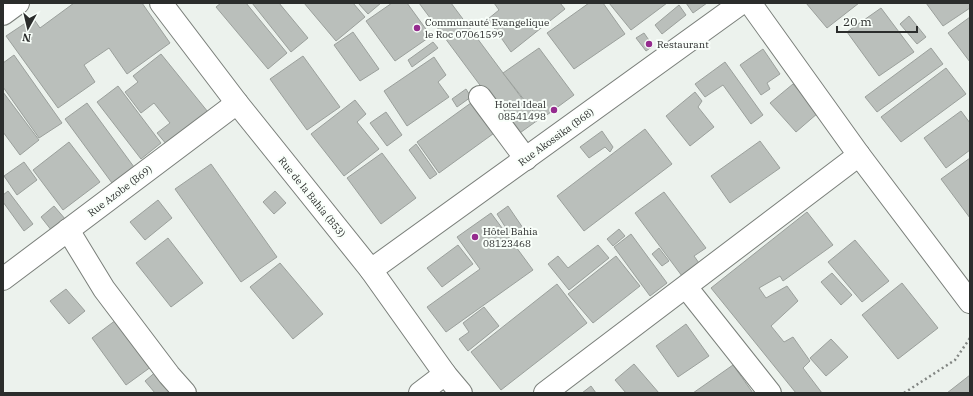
<svg xmlns="http://www.w3.org/2000/svg" width="973" height="396" font-family="'IBM Plex Serif',serif">
	<style>
		.building { fill: #babfbb; stroke: #9ba09c }
		.lines { fill: none; stroke-linecap: round; stroke-linejoin: round }
		.minor-casing { stroke: #7a7f7a; stroke-width: 24 }
		.path { stroke: #828683; stroke-width: 2.5; stroke-dasharray: 2 3; stroke-linecap: butt }
		.minor { stroke: #fff; stroke-width: 22 }
		.poi-dot { fill: #952b8e; stroke: #f9fffa; stroke-width: 1.5 }
		.labels { text-anchor: middle; dominant-baseline: central; stroke-width: 4; stroke-linejoin: round; paint-order: stroke }
		.poi-label { font-size: 10px; fill: #2b2d2c; stroke: #f9fffa; text-anchor: start }
		.street-label { font-size: 10px; fill: #2b2d2c; stroke: #f9fffa }
	</style>
	<rect width="100%" height="100%" fill="#ecf2ed"/>
	<g class="building">
		<path d="M74,3H142L170,43L127,74L109,48L84,65L95,82L58,108L6,36L33,18L40,28Z"/>
		<path d="M221,3H246L287,53L268,69L216,7Z"/>
		<path d="M252,3H279L308,38L291,52Z"/>
		<path d="M304,3H353L365,17L336,41Z"/>
		<path d="M358,3H381L368,14Z"/>
		<path d="M392,3H407L431,36L395,61L366,21Z"/>
		<path d="M419,3H451L538,120L517,135Z"/>
		<path d="M494,3H560L565,9L511,52L488,19L499,10Z"/>
		<path d="M589,3H603L625,34L574,69L547,33Z"/>
		<path d="M609,3H667L631,30Z"/>
		<path d="M686,3H707L693,13Z"/>
		<path d="M806,3H859L827,28Z"/>
		<path d="M926,3H970V8L943,26Z"/>
		<path d="M679,5L686,15L662,34L655,25Z"/>
		<path d="M881,8L914,52L879,76L847,32Z"/>
		<path d="M909,16L926,37L917,44L900,24Z"/>
		<path d="M970,17V62L948,33Z"/>
		<path d="M353,32L379,69L360,81L334,45Z"/>
		<path d="M644,33L653,46L646,51L636,38Z"/>
		<path d="M433,42L438,48L412,67L408,60Z"/>
		<path d="M539,48L574,95L540,120L503,73Z"/>
		<path d="M931,48L943,64L877,112L865,97Z"/>
		<path d="M763,49L780,74L767,83L770,89L761,95L740,65Z"/>
		<path d="M161,54L208,112L167,145L157,133L170,123L154,103L141,113L125,92L138,82L133,76Z"/>
		<path d="M14,55L62,123L39,138L3,87V63Z"/>
		<path d="M303,56L340,107L307,130L270,79Z"/>
		<path d="M434,57L446,75L438,82L449,97L407,126L384,91Z"/>
		<path d="M725,62L763,115L751,124L723,85L705,97L695,84Z"/>
		<path d="M946,68L966,94L901,142L881,117Z"/>
		<path d="M793,84L818,113L796,132L770,103Z"/>
		<path d="M118,86L161,143L141,159L97,102Z"/>
		<path d="M466,89L471,97L457,107L452,99Z"/>
		<path d="M3,92L39,140L20,155L3,132Z"/>
		<path d="M695,92L702,101L698,107L714,127L690,146L666,116Z"/>
		<path d="M355,100L366,114L357,122L379,149L344,176L311,134Z"/>
		<path d="M475,100L497,131L439,173L417,142Z"/>
		<path d="M87,103L134,167L112,183L65,119Z"/>
		<path d="M961,111L970,123V150L946,168L924,138Z"/>
		<path d="M386,112L402,135L387,146L370,123Z"/>
		<path d="M645,129L672,164L584,231L557,196Z"/>
		<path d="M602,131L613,147L610,152L605,147L589,158L580,147Z"/>
		<path d="M760,141L780,168L730,203L711,176Z"/>
		<path d="M69,142L100,182L63,210L33,170Z"/>
		<path d="M416,144L437,174L430,179L409,150Z"/>
		<path d="M382,153L416,198L381,224L347,178Z"/>
		<path d="M970,158V218L941,179Z"/>
		<path d="M24,162L37,180L17,195L4,176Z"/>
		<path d="M211,164L277,257L241,282L175,189Z"/>
		<path d="M8,191L33,224L24,231L3,202V195Z"/>
		<path d="M275,191L286,203L274,214L263,202Z"/>
		<path d="M664,192L706,248L694,256L699,263L682,276L635,213Z"/>
		<path d="M158,200L172,218L145,240L130,222Z"/>
		<path d="M54,206L66,220L52,231L41,217Z"/>
		<path d="M508,206L523,228L511,236L497,214Z"/>
		<path d="M807,212L833,245L783,281L780,276L759,288L766,298L787,286L798,301L771,326L784,342L793,337L810,361L803,368L822,393H796L711,288Z"/>
		<path d="M491,213L533,270L446,332L427,307L480,269L457,237Z"/>
		<path d="M619,229L625,236L613,246L607,239Z"/>
		<path d="M631,234L667,283L650,296L614,247Z"/>
		<path d="M168,238L203,283L171,307L136,263Z"/>
		<path d="M855,240L889,281L862,302L828,262Z"/>
		<path d="M458,245L473,264L442,287L427,268Z"/>
		<path d="M598,245L609,258L569,290L548,264L558,256L568,268Z"/>
		<path d="M659,248L669,261L662,266L652,254Z"/>
		<path d="M616,256L640,286L593,323L568,294Z"/>
		<path d="M280,263L323,314L293,339L250,287Z"/>
		<path d="M832,273L852,295L841,305L821,282Z"/>
		<path d="M902,283L938,328L898,359L862,315Z"/>
		<path d="M557,284L587,323L501,390L471,352Z"/>
		<path d="M66,289L85,311L69,324L50,301Z"/>
		<path d="M484,307L499,326L468,351L459,339L469,332L463,323Z"/>
		<path d="M120,317L155,364L126,385L92,338Z"/>
		<path d="M686,324L709,356L678,377L656,346Z"/>
		<path d="M831,339L848,357L826,376L810,358Z"/>
		<path d="M634,364L659,393H626L615,380Z"/>
		<path d="M733,365L753,393H693Z"/>
		<path d="M158,370L177,393H155L145,381Z"/>
		<path d="M970,375V393H947Z"/>
		<path d="M591,386L596,393H582Z"/>
	</g>
	<g class="lines">
		<defs>
			<g id="minor">
				<path d="M161,3L237,103L371,270L445,374L461,393"/>
				<path d="M750,3L859,155L970,302"/>
				<path d="M3,14L18,3"/>
				<path d="M480,97L526,159"/>
				<path d="M68,230L104,289L169,375L185,393"/>
				<path d="M371,270L741,3"/>
				<path d="M3,279L237,103"/>
				<path d="M686,287L770,393"/>
				<path d="M420,393L445,374"/>
				<path d="M545,393L859,155"/>
			</g>
		</defs>
		<use href="#minor" class="minor-casing"/>
		<path class="path" d="M904,393L955,360L970,338"/>
		<use href="#minor" class="minor"/>
	</g>
	<g class="poi-dot">
		<circle cx="417" cy="28" r="4"/>
		<circle cx="649" cy="44" r="4"/>
		<circle cx="554" cy="110" r="4"/>
		<circle cx="475" cy="237" r="4"/>
	</g>
	<g class="labels">
		<g class="poi-label">
			<text x="425" y="22">Communauté Evangelique<tspan x="425" dy="12">le Roc 07061599</tspan></text>
			<text x="657" y="44">Restaurant</text>
			<text x="546" y="104" text-anchor="end">Hotel Ideal<tspan x="546" dy="12">08541498</tspan></text>
			<text x="483" y="231">Hôtel Bahia<tspan x="483" dy="12">08123468</tspan></text>
		</g>
		<g class="street-label">
			<text transform="translate(556 137) rotate(-36)">Rue Akossika (B68)</text>
			<text transform="translate(120 191) rotate(-37)">Rue Azobe (B69)</text>
			<text transform="translate(312 197) rotate(51)">Rue de la Bahia (B53)</text>
		</g>
	</g>
	<rect width="973" height="396" fill="none" stroke="#2b2d2c" stroke-width="8"/>
	<g transform="translate(28 28) rotate(188)" stroke="#f9fffa" stroke-width="3" paint-order="stroke">
	<path d="M0-3L7 15L0 10L-7 15Z" fill="#2b2d2c"/>
	<text y="-6" font-size="11" font-weight="bold" text-anchor="middle" fill="#2b2d2c">N</text>
	</g>
	<path d="M837 26v6h80v-6" fill="none" stroke="#2b2d2c" stroke-width="2"/>
	<text x="843" y="26" font-size="12" fill="#2b2d2c" stroke="#f9fffa" stroke-width="3" paint-order="stroke">20 m</text>
</svg>
